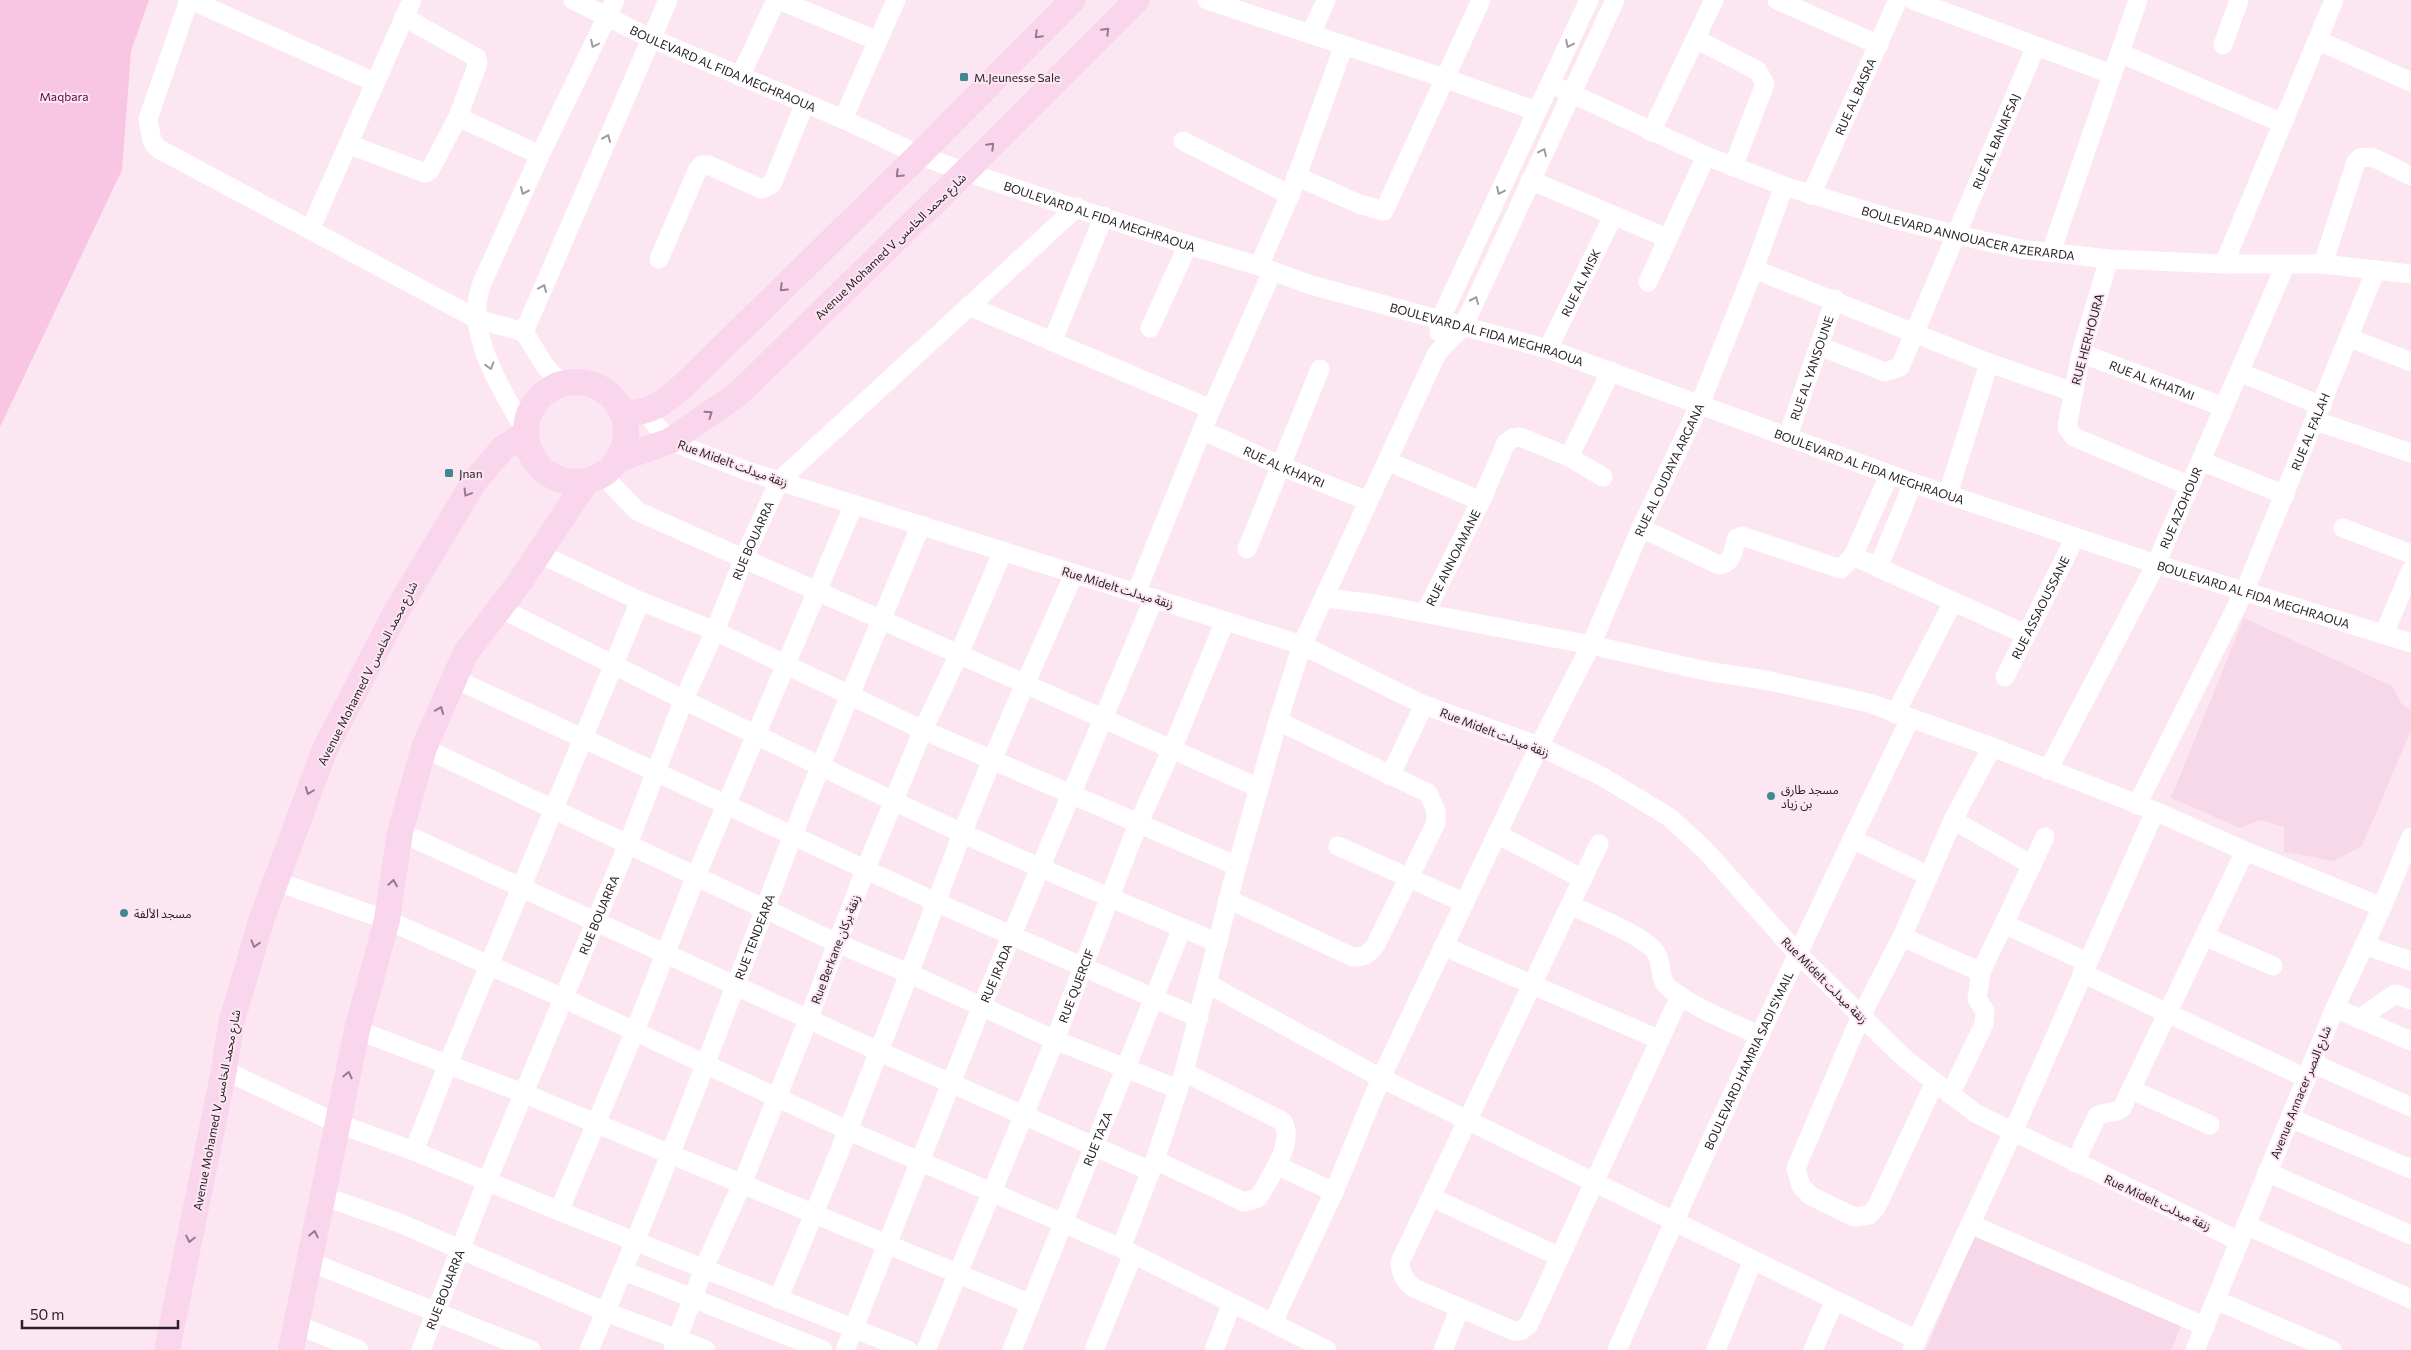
<svg xmlns="http://www.w3.org/2000/svg" width="2411" height="1350" font-family="Commissioner,'Noto Sans Arabic',sans-serif">
	<style>
		.built { fill: #f6d8e8 }
		.green { fill: #f8c6e2 }
		.lines { fill: none; stroke-linecap: round; stroke-linejoin: round }
		.street { stroke: #fff; stroke-width: 19 }
		.secondary { stroke: #fad6ed; stroke-width: 26 }
		.oneway { stroke: #927c89 }
		.oneway2 { stroke: #9f9b9d }
		.poi-dot { fill: #418891; stroke: #fce6f2; stroke-width: 2 }
		.labels { text-anchor: middle; dominant-baseline: central; stroke-width: 4; stroke-linejoin: round; paint-order: stroke }
		.street-label { font-size: 12px; fill: #292125; stroke: #fce6f2 }
		.poi-label { font-size: 12px; fill: #292125; stroke: #fce6f2; text-anchor: start }
		.park-label { font-size: 12px; fill: #56073e; stroke: #fce6f2 }
	</style>
	<rect width="100%" height="100%" fill="#fce6f2"/>
	<g class="built">
		<path d="M2244,618L2392,686L2401,703L2411,711V730L2362,846L2334,861L2284,852V827L2261,820L2240,828L2171,798Z"/>
		<path d="M1976,1231L2181,1326L2171,1350H1926Z"/>
	</g>
	<path class="green" d="M0,0H149L131,51L122,170L0,427Z"/>
	<g class="lines">
		<g class="street">
			<path d="M189,0L148,119L152,141L157,148L477,319L524,332L545,366L562,384"/>
			<path d="M191,0L374,82"/>
			<path id="s1" d="M573,0L650,38L843,119L919,155L965,172L1188,245L1259,266L1311,285L1548,349L1913,483L2156,564L2411,643"/>
			<path d="M779,0L878,41"/>
			<path d="M1207,0L1444,78L1536,111"/>
			<path d="M1777,0L1879,45"/>
			<path d="M1913,0L2111,74"/>
			<path d="M404,17L477,58L478,63L458,117L540,155"/>
			<path d="M1311,34L1326,0"/>
			<path d="M1696,39L1758,71L1765,84L1733,167"/>
			<path d="M2317,40L2411,82"/>
			<path d="M2223,45L2239,0"/>
			<path d="M2120,53L2282,123"/>
			<path d="M740,77L776,0"/>
			<path id="s2" d="M1551,84L1706,156L1784,186L1890,218L1957,235L2021,249L2109,259L2224,264H2323L2411,274"/>
			<path d="M843,119L896,0"/>
			<path d="M1651,132L1714,0"/>
			<path d="M1183,141L1290,195"/>
			<path d="M348,144L425,173L430,170L458,117"/>
			<path d="M1296,176L1359,204L1384,211L1481,0"/>
			<path d="M1530,180L1667,238"/>
			<path id="s3" d="M1811,195L1898,0"/>
			<path d="M310,230L412,0"/>
			<path d="M2051,252L2138,0"/>
			<path d="M659,259L698,169L702,165H708L762,189L772,184L805,103"/>
			<path d="M2109,259L2081,353L2067,427L2074,437L2190,486"/>
			<path d="M2224,264L2334,0"/>
			<path d="M2323,264L2356,162L2360,158L2372,157L2411,176"/>
			<path d="M1259,266L1290,195L1344,45"/>
			<path d="M1754,269L1989,363L2073,392"/>
			<path d="M1648,282L1706,156"/>
			<path d="M969,306L1211,409"/>
			<path d="M1150,328L1188,245"/>
			<path d="M524,332L668,0"/>
			<path d="M1439,332L1440,320L1589,0"/>
			<path d="M2350,338L2411,362"/>
			<path d="M1052,342L1104,216"/>
			<path id="s4" d="M1819,346L1885,372L1900,367L2036,46"/>
			<path id="s5" d="M1548,349L1613,216"/>
			<path id="s6" d="M2081,353L2224,407"/>
			<path d="M2239,372L2322,406"/>
			<path d="M645,412L670,441L747,471L1302,645L1424,705L1539,746L1603,777L1669,817L1705,850L1797,953L1904,1058L1975,1113L2239,1241"/>
			<path d="M2316,421L2411,453"/>
			<path d="M525,430C505,396 474,347 477,306C477,298 480,290 482,283L540,155L615,0"/>
			<path id="s7" d="M1202,430L1281,466L1368,501"/>
			<path id="s8" d="M1788,436L1835,299"/>
			<path d="M1569,457L1611,371"/>
			<path d="M2201,461L2285,495"/>
			<path d="M1389,462L1481,501"/>
			<path d="M603,475L637,511L1259,788"/>
			<path d="M1948,494L1989,363"/>
			<path d="M1641,528L1719,565C1733,563 1733,550 1737,538L1742,536L1841,569L1853,556L1889,475"/>
			<path d="M2343,528L2411,554"/>
			<path d="M1247,549L1320,369"/>
			<path d="M538,553L640,601L715,631L923,730L1237,866"/>
			<path d="M1853,556L2025,634"/>
			<path d="M1878,568L1913,483"/>
			<path d="M1136,593L1202,430L1272,272"/>
			<path d="M1326,598L1376,604L1591,645L1706,671L1765,680L1869,703L1992,747L2155,811L2245,851L2382,907"/>
			<path d="M500,608C653,685 806,761 962,833C1047,872 1133,907 1218,943"/>
			<path id="s9" d="M1425,613L1481,501L1506,443L1513,438L1520,437L1569,457L1603,477"/>
			<path d="M2384,634L2411,570"/>
			<path id="s10" d="M2005,677L2075,538"/>
			<path d="M453,678L938,903L1199,1018"/>
			<path d="M1895,714L1953,602"/>
			<path d="M424,748L837,943L908,973L1055,1040L1178,1089"/>
			<path id="s11" d="M2048,770L2156,564L2285,266"/>
			<path d="M1390,776L1424,705"/>
			<path id="s12" d="M2137,805L2245,590L2376,270"/>
			<path d="M1953,820L2032,865"/>
			<path d="M400,832L878,1051L1150,1171"/>
			<path d="M1497,834L1583,879"/>
			<path d="M1852,839L1929,876"/>
			<path d="M1599,844L1400,1262C1401,1275 1404,1280 1414,1288L1514,1331H1521L1529,1324L1680,996"/>
			<path d="M1338,846L1465,903"/>
			<path d="M275,881L387,920L563,998L847,1130L1121,1248L1327,1350"/>
			<path d="M1228,899L1353,957C1364,957 1368,955 1375,946L1436,823V811L1428,793L1278,721"/>
			<path d="M1570,905C1591,915 1640,934 1654,950C1664,962 1657,978 1669,988C1695,1009 1730,1021 1760,1036"/>
			<path d="M2004,924L2087,962"/>
			<path d="M2204,936L2273,966"/>
			<path d="M1902,937L1981,972"/>
			<path d="M2364,945L2411,961"/>
			<path d="M1443,946L1660,1040"/>
			<path d="M2082,973L2306,1078"/>
			<path d="M1208,984L1381,1078L1917,1340"/>
			<path d="M2335,1008L2411,1041"/>
			<path d="M2359,1019L2395,994L2411,1000"/>
			<path d="M357,1030L523,1093L1031,1304"/>
			<path d="M2312,1063L2411,1107"/>
			<path d="M224,1070L336,1123L414,1151L559,1211L908,1350"/>
			<path d="M1935,1082L1876,1208L1869,1215L1854,1217L1811,1196L1801,1186L1796,1168L1861,1016L1902,937L1953,820L1992,747"/>
			<path d="M2132,1090L2210,1125"/>
			<path d="M1950,1095L1984,1024L1985,1011L1977,999L1981,972L2045,837"/>
			<path d="M2290,1118L2411,1169"/>
			<path d="M414,1151L448,1064L640,601"/>
			<path d="M1155,1160L1244,1202L1258,1198C1268,1181 1297,1140 1282,1121L1184,1072"/>
			<path d="M2075,1163L2097,1116C2106,1110 2114,1115 2122,1108L2245,851"/>
			<path d="M1278,1166L1334,1192"/>
			<path d="M2267,1172L2411,1235"/>
			<path d="M323,1196L397,1222L606,1312L706,1350"/>
			<path d="M1431,1197L1560,1257"/>
			<path d="M559,1211L635,1031L696,876L854,504"/>
			<path d="M1970,1224L2204,1326"/>
			<path d="M2246,1225L2411,1299"/>
			<path d="M1121,1248L1155,1160L1184,1072L1237,866L1278,721L1302,645L1437,353L1464,325L1615,0"/>
			<path d="M308,1261L531,1350"/>
			<path d="M624,1271L823,1350"/>
			<path d="M778,1299C844,1146 903,990 962,834C996,746 1036,660 1074,574"/>
			<path d="M2216,1300L2332,1350"/>
			<path id="s13" d="M1273,1322L1334,1192L1381,1078L1539,746L1591,645L1641,528L1700,404L1754,269L1784,186"/>
			<path d="M295,1324L359,1350"/>
			<path id="s14" d="M421,1350L487,1181L628,844L684,699L715,631L744,558L779,481L1077,207"/>
			<path id="s15" d="M589,1350C663,1181 727,1007 793,835C834,731 878,628 921,525"/>
			<path d="M673,1350L704,1268L742,1184L808,1020L866,868L923,730L959,654L1003,551"/>
			<path id="s16" d="M845,1350L981,1008L1154,598"/>
			<path id="s17" d="M926,1350L1055,1040L1138,824L1172,749L1225,621"/>
			<path id="s18" d="M1012,1350L1182,928"/>
			<path d="M1094,1350L1133,1254"/>
			<path d="M1214,1350L1232,1303"/>
			<path d="M1443,1350L1460,1308"/>
			<path id="s19" d="M1617,1350C1710,1138 1809,928 1910,719"/>
			<path d="M1716,1350L1753,1260"/>
			<path d="M1813,1350L1835,1300"/>
			<path d="M1912,1350L2013,1132L2155,811"/>
			<path d="M2195,1350L2335,1008L2382,907L2411,837"/>
		</g>
		<g class="secondary">
			<circle cx="576" cy="432" r="50"/>
			<path d="M623,414C652,412 663,404 684,385L919,155L1073,0"/>
			<path d="M619,459L670,441L738,394L965,172L1137,0"/>
			<path d="M167,1350L224,1070L231,1024L262,918L325,749L396,612L474,482L503,448L525,434"/>
			<path d="M291,1350L357,1030L387,920L400,832L424,748L465,654L519,583L586,482"/>
		</g>
	</g>
	<defs><path id="oneway-chevron" d="M-2-3.5L2.5 0L-2 3.5" fill="none" stroke-width="1.6" stroke-linecap="round" stroke-linejoin="round" transform="scale(1.25)"/></defs>
	<g class="oneway">
		<use href="#oneway-chevron" transform="translate(1106 31) rotate(-45)"/>
		<use href="#oneway-chevron" transform="translate(1038 35) rotate(135)"/>
		<use href="#oneway-chevron" transform="translate(991 146) rotate(-45)"/>
		<use href="#oneway-chevron" transform="translate(899 174) rotate(136)"/>
		<use href="#oneway-chevron" transform="translate(783 288) rotate(136)"/>
		<use href="#oneway-chevron" transform="translate(709 414) rotate(-35)"/>
		<use href="#oneway-chevron" transform="translate(467 493) rotate(121)"/>
		<use href="#oneway-chevron" transform="translate(440 710) rotate(-68)"/>
		<use href="#oneway-chevron" transform="translate(309 791) rotate(111)"/>
		<use href="#oneway-chevron" transform="translate(393 883) rotate(-81)"/>
		<use href="#oneway-chevron" transform="translate(255 944) rotate(106)"/>
		<use href="#oneway-chevron" transform="translate(348 1075) rotate(-77)"/>
		<use href="#oneway-chevron" transform="translate(314 1234) rotate(-78)"/>
		<use href="#oneway-chevron" transform="translate(190 1239) rotate(102)"/>
	</g>
	<g class="oneway2">
		<use href="#oneway-chevron" transform="translate(594 44) rotate(116)"/>
		<use href="#oneway-chevron" transform="translate(1569 44) rotate(115)"/>
		<use href="#oneway-chevron" transform="translate(607 138) rotate(-67)"/>
		<use href="#oneway-chevron" transform="translate(1543 152) rotate(-65)"/>
		<use href="#oneway-chevron" transform="translate(524 191) rotate(114)"/>
		<use href="#oneway-chevron" transform="translate(1500 191) rotate(115)"/>
		<use href="#oneway-chevron" transform="translate(543 288) rotate(-67)"/>
		<use href="#oneway-chevron" transform="translate(1475 300) rotate(-66)"/>
		<use href="#oneway-chevron" transform="translate(490 366) rotate(73)"/>
	</g>
	<g class="poi-dot">
		<rect x="959" y="72" width="10" height="10" rx="2.5"/>
		<rect x="444" y="468" width="10" height="10" rx="2.5"/>
		<circle cx="1771" cy="796" r="5"/>
		<circle cx="124" cy="913" r="5"/>
	</g>
	<g class="labels">
		<g class="street-label">
			<text stroke="none"><textPath href="#s1" startOffset="165">BOULEVARD AL FIDA MEGHRAOUA</textPath></text>
			<text stroke="none"><textPath href="#s3" startOffset="108">RUE AL BASRA</textPath></text>
			<text stroke="none"><textPath href="#s4" startOffset="332">RUE AL BANAFSAJ</textPath></text>
			<text stroke="none"><textPath href="#s1" startOffset="570">BOULEVARD AL FIDA MEGHRAOUA</textPath></text>
			<text stroke="none"><textPath href="#s2" startOffset="445">BOULEVARD ANNOUACER AZERARDA</textPath></text>
			<text transform="translate(890 246) rotate(-44)">Avenue Mohamed V شارع محمد الخامس</text>
			<text stroke="none"><textPath href="#s5" startOffset="74">RUE AL MISK</textPath></text>
			<text stroke="none"><textPath href="#s1" startOffset="975">BOULEVARD AL FIDA MEGHRAOUA</textPath></text>
			<text transform="translate(2087 339) rotate(-75)">RUE HERHOURA</text>
			<text stroke="none"><textPath href="#s8" startOffset="72">RUE AL YANSOUNE</textPath></text>
			<text stroke="none"><textPath href="#s6" startOffset="76">RUE AL KHATMI</textPath></text>
			<text stroke="none"><textPath href="#s12" startOffset="412">RUE AL FALAH</textPath></text>
			<text transform="translate(733 463) rotate(20)">Rue Midelt زنقة ميدلت</text>
			<text stroke="none"><textPath href="#s7" startOffset="90">RUE AL KHAYRI</textPath></text>
			<text stroke="none"><textPath href="#s1" startOffset="1380">BOULEVARD AL FIDA MEGHRAOUA</textPath></text>
			<text stroke="none"><textPath href="#s13" startOffset="940">RUE AL OUDAYA ARGANA</textPath></text>
			<text stroke="none"><textPath href="#s11" startOffset="294">RUE AZOHOUR</textPath></text>
			<text stroke="none"><textPath href="#s14" startOffset="875">RUE BOUARRA</textPath></text>
			<text stroke="none"><textPath href="#s9" startOffset="62">RUE ANNOAMANE</textPath></text>
			<text transform="translate(1118 587) rotate(17)">Rue Midelt زنقة ميدلت</text>
			<text stroke="none"><textPath href="#s1" startOffset="1785">BOULEVARD AL FIDA MEGHRAOUA</textPath></text>
			<text stroke="none"><textPath href="#s10" startOffset="78">RUE ASSAOUSSANE</textPath></text>
			<text transform="translate(367 673) rotate(-63)">Avenue Mohamed V شارع محمد الخامس</text>
			<text transform="translate(1495 732) rotate(21)">Rue Midelt زنقة ميدلت</text>
			<text stroke="none"><textPath href="#s14" startOffset="470">RUE BOUARRA</textPath></text>
			<text stroke="none"><textPath href="#s15" startOffset="445">RUE TENDEARA</textPath></text>
			<text transform="translate(835 949) rotate(-69)">Rue Berkane زنقة بركان</text>
			<text stroke="none"><textPath href="#s16" startOffset="406">RUE JRADA</textPath></text>
			<text transform="translate(1825 980) rotate(45)">Rue Midelt زنقة ميدلت</text>
			<text stroke="none"><textPath href="#s17" startOffset="394">RUE QUERCIF</textPath></text>
			<text stroke="none"><textPath href="#s19" startOffset="318">BOULEVARD HAMRIA SADI S'MAIL</textPath></text>
			<text transform="translate(2300 1092) rotate(-68)">Avenue Annacer شارع النصر</text>
			<text transform="translate(216 1110) rotate(-79)">Avenue Mohamed V شارع محمد الخامس</text>
			<text stroke="none"><textPath href="#s18" startOffset="228">RUE TAZA</textPath></text>
			<text transform="translate(2158 1202) rotate(25)">Rue Midelt زنقة ميدلت</text>
			<text stroke="none"><textPath href="#s14" startOffset="65">RUE BOUARRA</textPath></text>
		</g>
		<g class="poi-label">
			<text x="974" y="77">M.Jeunesse Sale</text>
			<text x="459" y="473">Jnan</text>
			<text x="1781" y="789">مسجد طارق<tspan x="1781" dy="14">بن زياد</tspan></text>
			<text x="134" y="913">مسجد الألفة</text>
		</g>
		<g class="park-label">
			<text x="64" y="96">Maqbara</text>
		</g>
	</g>
	<path d="M22 1320v8h156v-8" fill="none" stroke="#292125" stroke-width="2.5"/>
	<text x="30" y="1320" font-size="15" fill="#292125" stroke="#fce6f2" stroke-width="4" paint-order="stroke">50 m</text>
</svg>
